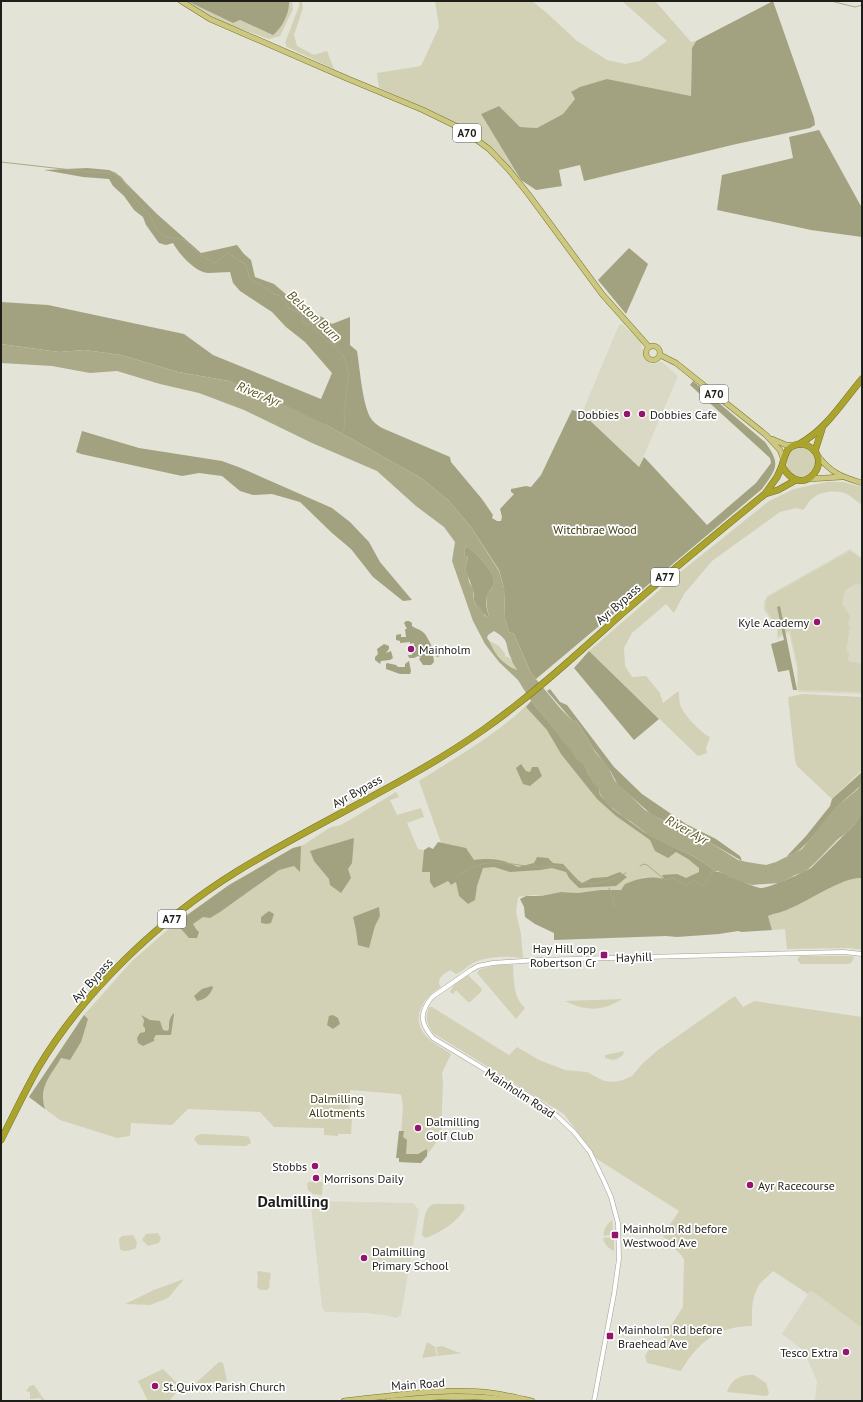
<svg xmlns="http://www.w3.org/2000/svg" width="863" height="1402" font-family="'PT Sans',sans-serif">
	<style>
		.built { fill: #d9d9c6 }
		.green { fill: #d2d1b5 }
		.forest { fill: #a3a280 }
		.water { fill: #abaa88; fill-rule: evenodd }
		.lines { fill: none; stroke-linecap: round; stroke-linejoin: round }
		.stream { stroke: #abaa88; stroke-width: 1 }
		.minor-casing { stroke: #a2a297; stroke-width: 5 }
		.major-casing { stroke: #797426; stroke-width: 6 }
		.highway-casing { stroke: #797426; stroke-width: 7 }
		.minor { stroke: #fff; stroke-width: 4 }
		.major { stroke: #ccc881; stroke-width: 5 }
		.highway { stroke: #aaa32d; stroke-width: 6 }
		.poi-dot { fill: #95146d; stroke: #fff; stroke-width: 1.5 }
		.labels { text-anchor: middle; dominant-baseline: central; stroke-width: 3.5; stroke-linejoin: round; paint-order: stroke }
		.shield { fill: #fff; stroke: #61615e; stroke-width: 1 }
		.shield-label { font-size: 11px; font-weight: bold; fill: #1d1d19 }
		.poi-label { font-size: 12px; fill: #1d1d19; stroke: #fff; text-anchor: start }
		.park-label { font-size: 12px; fill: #3b380c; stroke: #fff }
		.street-label { font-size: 12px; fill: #1d1d19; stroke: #fff }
		.water-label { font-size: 13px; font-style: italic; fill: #5a571e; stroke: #fff }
		.district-label { font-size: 16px; font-weight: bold; fill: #1d1d19; stroke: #fff }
	</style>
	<rect width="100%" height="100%" fill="#e3e3d8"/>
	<g class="built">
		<path d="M622,324L640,341L646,360L652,364L656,362H662L678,376L639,467L582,413L619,325Z"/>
		<path d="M850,549L862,558V694L798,692L797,688V669L789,633L777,639V625L772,621L764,610V602L767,596Z"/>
		<path d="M314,1201L413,1203L419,1210L401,1315L396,1318L385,1315L366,1313L325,1312L322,1307L311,1206Z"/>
		<path d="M810,1291L816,1294L862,1328V1401H815L817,1381L804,1351L782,1334Z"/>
	</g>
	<g class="green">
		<path d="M185,1H187L233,23L240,20L273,34L289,7V1H292L293,9L280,36L269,39L224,23L196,8Z"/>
		<path d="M299,1H302L303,8L294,35L297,46L314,55L327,51L334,69L287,47L285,43L299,6Z"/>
		<path d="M435,1H532L548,14L577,41L607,60L625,64L640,61L667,41L622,1H655L691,42L696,41L692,48L691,96L607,79L571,93L575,99L563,114L537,128L520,127L499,106L481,114L521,180L479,137L435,112L379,88L377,73L421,66L439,27Z"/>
		<circle cx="801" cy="462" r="15"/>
		<path d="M826,482H843L862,487V505C848,495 846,490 828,492C822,493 817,494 813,498C808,501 807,507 803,510L796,508L780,512L712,561L684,594L674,613L666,604L632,633L624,648L625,666L632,677L646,676L660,693L663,703L677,692H679C679,697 679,702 681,707C685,716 702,734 710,737L706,748L707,753L698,756L589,651L678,574L769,501L794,489Z"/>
		<path d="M850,551L862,559V585L856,584L845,590L842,604L850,616L848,625L850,626L846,651L849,653L848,661L861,664L862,662V692L799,690L798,688V668L790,630L778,637V623C769,617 761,608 768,597Z"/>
		<path d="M490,641L499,646L506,655L504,656L510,658L517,671L504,662L495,652Z"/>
		<path d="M803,694L862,697V770L832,799L797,766L795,760L788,697Z"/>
		<path d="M529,703L580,771L613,810L651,838L685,853L703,862L711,869L705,884L645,877L625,884L622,890H600L578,893L561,892L541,896L533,895L518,897L516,912L521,934L523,958C508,956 490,956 475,962C468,965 464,971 456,974L450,970C444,974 435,979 441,987C422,998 409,1020 428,1038C435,1045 444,1048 451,1054L442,1073L443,1083L441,1136L421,1163L399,1162L403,1106L401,1095L399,1094L350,1090L349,1119H352L351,1134H338V1136L324,1135V1128L274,1127L260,1112L188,1109L172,1125L131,1123L130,1136L117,1138L60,1120L29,1097L84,1015L132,961L172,926L229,885L293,848L303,845L331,827L341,825L358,815L396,792L399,797L390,800L397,815L421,808L424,817L407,823L418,849L424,850L429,847L448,881L451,885L469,870L445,854L419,781C455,758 498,734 529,703Z"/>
		<path d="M862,878V950L849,948L787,949L785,929L772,930L768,916C775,913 784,912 791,908C811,900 841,877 862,878Z"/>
		<path d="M801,956H852L854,958L851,963L848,964H801L797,960L799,957Z"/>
		<path d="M498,965H513C514,981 513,997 525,1008L516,1019L477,973L480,969Z"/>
		<path d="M468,975L482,989L481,992L470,1002H468L456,990L453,994L450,992L454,985Z"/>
		<path d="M735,996L743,1007L754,1001L862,1017V1328L816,1294L810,1291L808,1294L773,1271C768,1276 763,1280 759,1285C751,1298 752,1312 752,1326C718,1326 698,1342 681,1371L647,1363L645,1356L649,1349L657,1347L683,1307L684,1260L682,1256L664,1237L663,1235L679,1211L597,1159L564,1114L433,1033C427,1024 425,1018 429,1007H432L509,1055L517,1047L539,1060L565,1070L587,1072L604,1081L614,1082L623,1080L632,1076L642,1064L658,1050Z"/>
		<path d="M622,999C602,1012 585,1011 565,1001Z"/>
		<path d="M624,1051L623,1055L617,1059L613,1060L605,1058V1055Z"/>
		<path d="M201,1134L245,1136L249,1137L251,1143L246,1146L199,1145L194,1140L196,1136Z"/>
		<path d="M309,1182H323L322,1195L313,1194L308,1190L307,1184Z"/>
		<path d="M434,1204H463L465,1208C458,1222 441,1232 426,1238L422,1235C424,1226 423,1207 434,1204Z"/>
		<path d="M612,1220L613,1234L604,1236C603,1228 607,1225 612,1220Z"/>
		<path d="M158,1233L161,1238L159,1243L148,1246L142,1240L146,1234Z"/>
		<path d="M133,1235C137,1241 138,1243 135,1249C129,1250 124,1253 120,1249L119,1239L122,1236Z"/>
		<path d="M614,1237V1251C609,1249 604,1244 603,1238Z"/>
		<path d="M259,1271L271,1273L269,1286L270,1287L267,1290H260L257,1287L258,1277L257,1272Z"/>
		<path d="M184,1279L168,1298L150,1305L125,1304L154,1290Z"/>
		<path d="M427,1342L435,1347L437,1356L422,1358Z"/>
		<path d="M442,1346L454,1351L462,1353L438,1356L436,1347Z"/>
		<path d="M219,1362L223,1363L227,1381L195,1384Z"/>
		<path d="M163,1369L181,1387L169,1401H148L138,1381Z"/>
		<path d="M749,1375H754L766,1383L769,1393L767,1396L727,1392C731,1381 737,1376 749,1375Z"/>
		<path d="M34,1385L45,1401H41V1398L30,1399V1392L26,1391L30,1386Z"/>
	</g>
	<g class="forest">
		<path d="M187,1H289C290,12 282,28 273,35L240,20L233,23Z"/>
		<path d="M773,1L814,118L815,125L810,128L732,145L584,181L580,165L559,170L562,186L536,190L521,180L481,114L499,106L520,127L537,128L563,114L575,99L571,92L580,87L607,79L691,96L692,48L696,41Z"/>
		<path d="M819,130L862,208V237L811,230L717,210L722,175L793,158L789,137Z"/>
		<path d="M87,168L109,170L116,173L157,214L201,253L237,245L244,254L251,260L255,277L274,284L301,307L324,318L332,324L350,317V345L357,351C360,369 362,401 370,417C373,422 377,425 382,428L450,457L451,462L482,499L493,515L492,518L497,521H501L502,517L500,509L514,494L511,492V489L526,486L531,487L541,475L572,410L582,413L639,467L644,457L707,525L756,483L771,463L770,458L690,385L693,381L765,442C781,464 777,468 762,489L536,679L531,673L514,634L509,632L505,618L504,588L499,570L471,527L448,500L421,478L366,447L330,427L229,381L178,372L121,355L85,350L59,352L1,344V302L48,305L184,334L213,355L321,399L332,373L305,342L286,327L272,312L240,291L233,283L230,272C223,272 216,273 208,273C196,273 178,253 173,243L166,245L159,243L146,225L143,217L134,210L124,196L113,186L109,179L83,177L44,170Z"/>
		<path d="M629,248L648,264L626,314L598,280Z"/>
		<path d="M82,431L139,448L222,461L241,468L332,508L350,522L369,542L380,562L412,600L403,601L373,577L351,549L332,533L300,502L272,494L253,495L240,491L222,476L199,473L182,476L81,454L76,452Z"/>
		<path d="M466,546C475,552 495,571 494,583C493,588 490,590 488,594C484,600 487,612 490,618C485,616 484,614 481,610C479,607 476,606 475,603C473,598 474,594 473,590C472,587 467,572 465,570L468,557L465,556L464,551Z"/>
		<path d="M780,606L797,690H793L789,670L778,672L771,644L784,640L777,607Z"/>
		<path d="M406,621H409L412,623V626C416,629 420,629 424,633C427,636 432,646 433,650L438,649L440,656L437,657L434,654H433L434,662L431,665H423L419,659L421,657L418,656L414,658H409L408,655H412L411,650H414V643L410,644V642L400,643V641L396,640V635L401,634V637H406L405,629H407L404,623Z"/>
		<path d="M384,644L389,646V649L386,653L391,651L393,658L390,660L381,661L380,664L375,660V657L378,654L377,649Z"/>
		<path d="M589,651L659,719L634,740L574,668Z"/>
		<path d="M409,661L411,671L410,674H400L386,669V664L387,663L396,665L398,667H405V664Z"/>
		<path d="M550,689L560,702L567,705L614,767L642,794L686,824L716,839L740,856L742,861L711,843L687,833L651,814L618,785L611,772L593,748L577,722L572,720L547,691Z"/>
		<path d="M531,701L585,766L589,775L599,789L600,795L613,809L644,832L667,844L691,855L713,869L714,871C730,873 744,884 760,888C768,889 804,872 811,868L855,824L862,813V878C842,877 811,900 791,908C784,912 775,913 768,916L772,930L742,932L738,931L719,934L677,937L666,936L554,940V933L535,924L525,917L524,907L520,899L526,896H541L561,892L578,893L600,890H621L625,884C640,878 648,876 664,879L662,875L677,874L686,878L699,872V868L688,859L676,852L668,858L655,851L650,840L616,816L597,799L561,754L547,730L526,707Z"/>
		<path d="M521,764L526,771L530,772L532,767H538L542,776L530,786L523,784L516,768Z"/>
		<path d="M862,772V783L860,786C853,793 846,798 839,805C826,817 804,854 787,856L806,836L830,806L832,799Z"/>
		<path d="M354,838L352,863L348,869L351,878L341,893L330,885L329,879L314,861L310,851Z"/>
		<path d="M438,842L466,848L474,860C492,858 502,859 518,867L534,863L537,857L548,858L553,863L563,864L578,880L582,883L592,878L607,877L620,872L627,877L616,886L579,888L569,878L566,872L552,868L540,870L510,872L494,867L483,868L477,886L475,900L468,904L459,896L456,882L451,885L448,881L434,888L430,882V872H422L424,850L429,847L433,849Z"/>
		<path d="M301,846L300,872L294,866L279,870L220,912L210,918L203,917L193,924L196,929L199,932L197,938H189L176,923L229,885L293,848Z"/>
		<path d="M379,907L380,916L375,926L369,948L358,945L356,930L353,917Z"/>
		<path d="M269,911L274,914L271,923L267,924L261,923V917Z"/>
		<path d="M212,986L213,988C209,996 206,999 197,1001L194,996L202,989Z"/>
		<path d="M174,1013V1015L171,1035H156L154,1038V1041L143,1046L138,1043L137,1038L140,1033L145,1032V1028L143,1026L144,1020L141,1015L150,1020L160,1021L163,1030L167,1031L169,1029C169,1022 169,1018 174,1013Z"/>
		<path d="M84,1015L88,1019L81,1042L70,1060L61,1058C50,1077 38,1087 45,1109L29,1097Z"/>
		<path d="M333,1015L338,1018L340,1024L333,1029L327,1025L329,1016Z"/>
		<path d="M399,1131H404L403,1137L407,1140L406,1154H418L427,1149V1156L421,1163L399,1162V1158H396Z"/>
	</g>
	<path class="water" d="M1,344L59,352L85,350L121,355L178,372L229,381L271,398L330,427L366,447L421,478L448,500L471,527L499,571L504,588L505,618L509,632L514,634L531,673L560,708L572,720L577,722L596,753L608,767L615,781L645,810L674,827L711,843L738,860L747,862L766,865L776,862L802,849L835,808L858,789L862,780V814L855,824L845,834L838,839L816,862L805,872L795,875L790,878L779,883L752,885L731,878L718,871H714L713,869L691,855L651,837L630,821L623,817L619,813L608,805L600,794L599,789L592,782L585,766L575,758L571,750L562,740L557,733L531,701L518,680L499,662L485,644L473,621L452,561L455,542L444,527L416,506L377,471L312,443L244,410L199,393L160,384L117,371L90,373L52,366L1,363ZM466,546C475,553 497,572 493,585C492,590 488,592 487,596C485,602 488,611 489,617L485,616L482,610L475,604L473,596V589L469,582L468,573L465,570L468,557L465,556L464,551ZM494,631C511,641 504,644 511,658C512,663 515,666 517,670C509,667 500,660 495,652C492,647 491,643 487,638L488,635Z"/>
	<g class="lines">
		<g class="stream">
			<path d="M831,1L855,7L862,5"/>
			<path d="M1,162L90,172L113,173L121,177L137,201L150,215L156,228L163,236L185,240L199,254L215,263L228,253L246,265L250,279L266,288L271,293L280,296L290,309L302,314L303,322L307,324H312L313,329L322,336L326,341L332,343L344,357L349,374L344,411L345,422L343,435"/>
			<path d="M640,866L644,864L647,865L664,879L667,880L673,878L686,885L694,880L700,885H704L713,871"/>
			<path d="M458,876C488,854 505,865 537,867C545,868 554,864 561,867C568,869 572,877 577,881C580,885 584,883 588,883C591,883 594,884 597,883C607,882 617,878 626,873"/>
			<path d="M609,888L615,907"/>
		</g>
		<defs>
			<path id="minor" d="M594,1401L614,1294L619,1259L618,1223L611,1197L604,1181L590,1152L574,1132L557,1116L537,1101L433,1038C420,1023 419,1013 432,997L471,970L478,966L493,963L538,960L646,957L844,952L862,954"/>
			<g id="major">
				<path d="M181,1L210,19L346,78L423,110L462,129L489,149L509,170L529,195L602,294L649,347"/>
				<circle cx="653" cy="353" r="7"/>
				<path d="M660,355L676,363L766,435L780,450L783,458"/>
				<path d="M772,439L786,445H795"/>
				<path d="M818,456C831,473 842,477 862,483"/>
				<path d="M808,479L841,477"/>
				<path d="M344,1401C393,1396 444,1387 492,1393C506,1395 519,1398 532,1401"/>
				<path d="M388,1401C430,1397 471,1393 513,1401"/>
			</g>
			<g id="highway">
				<path d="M799,444C826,430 843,401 862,379"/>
				<path d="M803,444C839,454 804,505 782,466C785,453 787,444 803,444Z"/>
				<path d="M815,451L822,429"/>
				<path d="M765,494L778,490L796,480"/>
				<path d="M1,1140C13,1116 25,1091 38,1068C84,991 160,919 236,872C317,822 406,784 483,730C534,694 578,653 624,612C670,572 717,533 765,494L777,477L782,466"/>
			</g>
		</defs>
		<use href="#minor" class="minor-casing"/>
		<use href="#major" class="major-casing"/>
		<use href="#highway" class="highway-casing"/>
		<use href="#minor" class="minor"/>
		<use href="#major" class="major"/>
		<use href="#highway" class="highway"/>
	</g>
	<g class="poi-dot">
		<circle cx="627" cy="414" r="4"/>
		<circle cx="642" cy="414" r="4"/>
		<circle cx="817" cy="622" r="4"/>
		<circle cx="411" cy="649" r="4"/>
		<rect x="600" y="951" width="8" height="8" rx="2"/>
		<circle cx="418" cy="1128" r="4"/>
		<circle cx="315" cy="1166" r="4"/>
		<circle cx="316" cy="1178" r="4"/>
		<circle cx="750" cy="1185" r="4"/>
		<rect x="611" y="1231" width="8" height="8" rx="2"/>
		<circle cx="364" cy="1258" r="4"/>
		<rect x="606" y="1332" width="8" height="8" rx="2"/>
		<circle cx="846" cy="1352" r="4"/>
		<circle cx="155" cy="1386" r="4"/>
	</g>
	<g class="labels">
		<g class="shield">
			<rect x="453" y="124" width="28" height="18" rx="3"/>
			<rect x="700" y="385" width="28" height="18" rx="3"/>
			<rect x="651" y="568" width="28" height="18" rx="3"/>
			<rect x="158" y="910" width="28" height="18" rx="3"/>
		</g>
		<g class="shield-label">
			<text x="467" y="133">A70</text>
			<text x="714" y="394">A70</text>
			<text x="665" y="577">A77</text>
			<text x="172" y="919">A77</text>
		</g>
		<g class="poi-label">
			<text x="619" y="414" text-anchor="end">Dobbies</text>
			<text x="650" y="414">Dobbies Cafe</text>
			<text x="809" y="622" text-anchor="end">Kyle Academy</text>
			<text x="419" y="649">Mainholm</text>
			<text x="596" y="948" text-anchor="end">Hay Hill opp<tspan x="596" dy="14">Robertson Cr</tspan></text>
			<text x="426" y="1121">Dalmilling<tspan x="426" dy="14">Golf Club</tspan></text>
			<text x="307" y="1166" text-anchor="end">Stobbs</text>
			<text x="324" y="1178">Morrisons Daily</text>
			<text x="758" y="1185">Ayr Racecourse</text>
			<text x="623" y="1228">Mainholm Rd before<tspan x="623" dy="14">Westwood Ave</tspan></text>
			<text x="372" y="1251">Dalmilling<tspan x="372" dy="14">Primary School</tspan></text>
			<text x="618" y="1329">Mainholm Rd before<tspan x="618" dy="14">Braehead Ave</tspan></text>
			<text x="838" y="1352" text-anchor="end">Tesco Extra</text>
			<text x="163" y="1386">St.Quivox Parish Church</text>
		</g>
		<g class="park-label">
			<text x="595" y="529">Witchbrae Wood</text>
			<text x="337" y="1098">Dalmilling<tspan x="337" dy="14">Allotments</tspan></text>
		</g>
		<g class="street-label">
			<text transform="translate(618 604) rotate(-41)">Ayr Bypass</text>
			<text transform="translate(357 791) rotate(-29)">Ayr Bypass</text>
			<text transform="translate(634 957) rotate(-2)">Hayhill</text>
			<text transform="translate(92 980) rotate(-48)">Ayr Bypass</text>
			<text transform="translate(520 1093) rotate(33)">Mainholm Road</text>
			<text transform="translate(418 1384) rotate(-4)">Main Road</text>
		</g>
		<g class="water-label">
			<text transform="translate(314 316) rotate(43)">Belston Burn</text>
			<text transform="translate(259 394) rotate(22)">River Ayr</text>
			<text transform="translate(687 830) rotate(29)">River Ayr</text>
		</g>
		<g class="district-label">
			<text x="293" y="1201">Dalmilling</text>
		</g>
	</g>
	<rect width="863" height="1402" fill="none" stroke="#1d1d19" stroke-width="4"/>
</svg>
